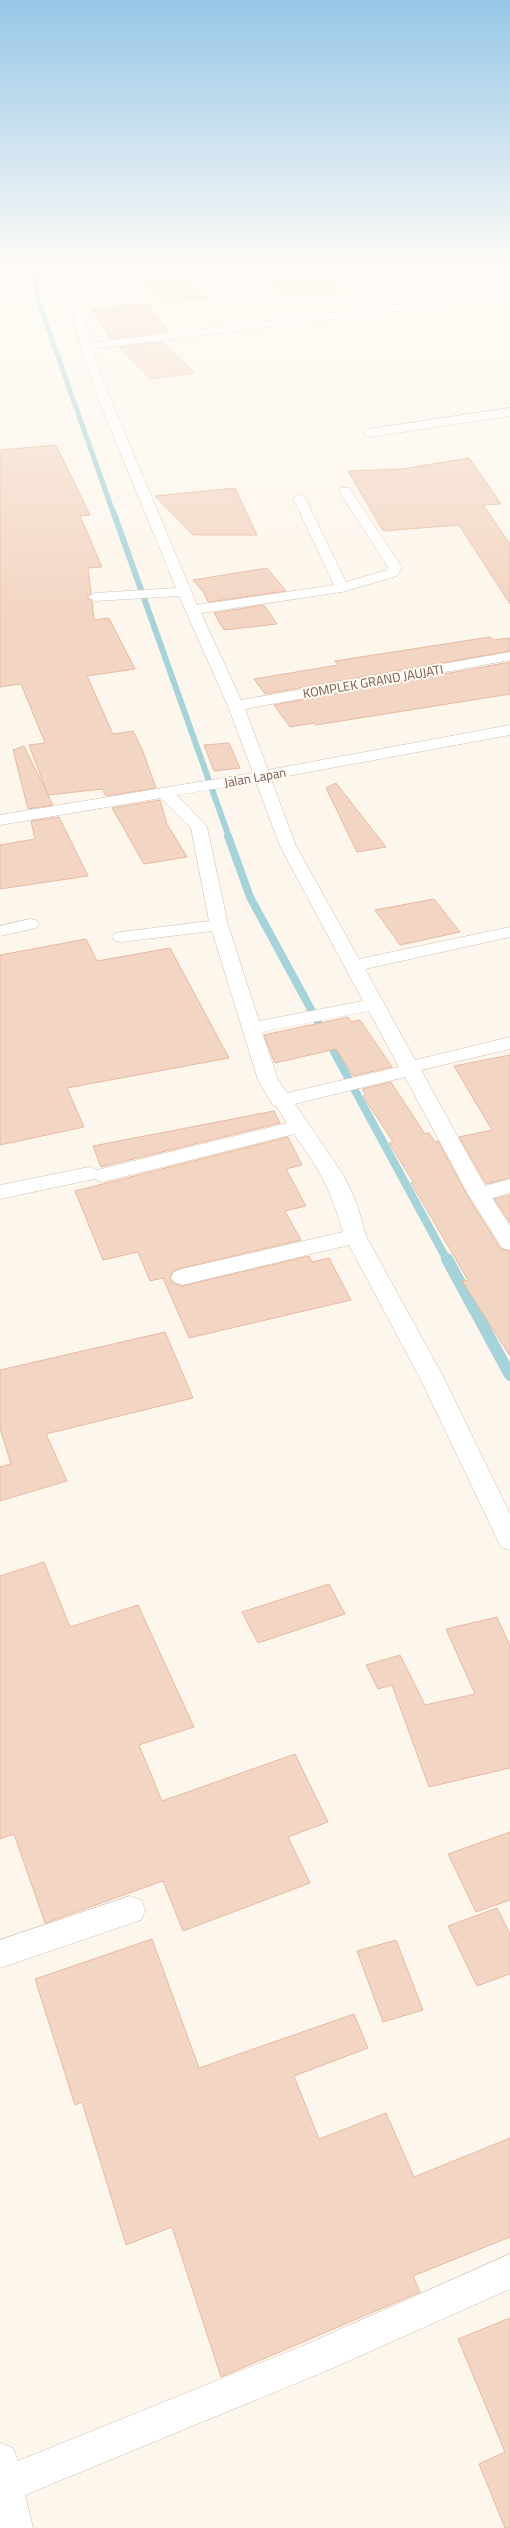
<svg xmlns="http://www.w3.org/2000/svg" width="510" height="2528" font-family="'Titillium Web',sans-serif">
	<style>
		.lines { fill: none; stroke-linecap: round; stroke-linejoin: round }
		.stream-far3 { stroke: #a5d3da; stroke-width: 5 }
		.stream-far2 { stroke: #a5d3da; stroke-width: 6 }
		.stream-far1 { stroke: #a5d3da; stroke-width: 8 }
		.stream { stroke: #a5d3da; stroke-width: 12 }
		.building { fill: #f3d5c3; stroke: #e6bba3 }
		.minor-casing { stroke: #d1beb0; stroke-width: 1 }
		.minor { fill: #fff; fill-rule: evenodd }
		.labels { text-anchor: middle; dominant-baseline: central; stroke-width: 4; stroke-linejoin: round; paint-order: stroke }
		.far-street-label { font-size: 13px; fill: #7a5c4d; stroke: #fffaf3 }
	</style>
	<rect width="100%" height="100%" fill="#fdf6ec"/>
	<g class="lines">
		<path class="stream-far3" d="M34,263L38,300L113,512"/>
		<path class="stream-far2" d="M113,511L229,837"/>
		<path class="stream-far1" d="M228,836L250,897L447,1260"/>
		<path class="stream" d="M447,1259L510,1375"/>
	</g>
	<g class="building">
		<path d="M164,263L207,298L167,303L126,268Z"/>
		<path d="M310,265L343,289L287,296L260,270Z"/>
		<path d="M148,304L168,331L111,339L92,309Z"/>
		<path d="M163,342L195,373L151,379L119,347Z"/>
		<path d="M56,445L90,515L80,516L102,567L88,568L91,594L87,598L92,601L94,620L109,618L135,669L87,676L113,734L133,731L142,749L156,788L106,796L102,789L48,795L29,745L45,743L21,684L0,687V450Z"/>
		<path d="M469,458L501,504L483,505L510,544V604L459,525L383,531L348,471L402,469Z"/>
		<path d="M235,488L257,535H193L155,496Z"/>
		<path d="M267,568L286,591L208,602L204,593L193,580Z"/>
		<path d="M264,605L277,624L224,630L214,613Z"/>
		<path d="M490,637L493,640L510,638V651L265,694L254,679L338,665L335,661Z"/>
		<path d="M510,662V694L316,725L314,723L290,727L274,705Z"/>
		<path d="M229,743L240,768L214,771L204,745Z"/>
		<path d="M24,746L53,805L28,809L13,750Z"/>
		<path d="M336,783L386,847L357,852L326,788Z"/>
		<path d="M160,800L167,824L187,857L144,864L112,808Z"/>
		<path d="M59,817L88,876L0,889V845L35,839L31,821Z"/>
		<path d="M434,899L460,932L400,945L375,910Z"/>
		<path d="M86,939L97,961L170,948L229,1058L67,1088L84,1127L0,1145V955Z"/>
		<path d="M348,1017L351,1022L360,1020L392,1067L353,1076L336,1049L275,1063L273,1059L264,1035Z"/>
		<path d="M510,1055V1178L486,1184L459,1137L492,1130L454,1066Z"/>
		<path d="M391,1082L425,1134L429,1133L435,1142L438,1141L467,1195L501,1249L510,1251V1356L462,1281L468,1280L411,1183H414L389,1143L393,1142L363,1096L366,1095L362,1089Z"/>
		<path d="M274,1111L280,1123L101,1167L93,1146Z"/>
		<path d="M288,1137L302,1165L286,1169L306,1206L285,1211L301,1240L182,1268L173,1271L170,1278L173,1283L182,1286L309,1256L312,1262L329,1258L351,1300L189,1338L163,1278L150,1281L138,1252L103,1260L75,1191Z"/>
		<path d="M510,1195V1223L494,1199Z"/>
		<path d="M165,1332L193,1398L46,1434L67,1481L0,1501V1467L11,1464L0,1429V1370Z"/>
		<path d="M44,1562L70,1627L138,1605L194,1727L139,1745L162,1801L295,1754L328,1822L288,1837L310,1883L183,1931L163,1881L45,1923L14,1834L0,1839V1576Z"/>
		<path d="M329,1584L345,1614L258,1643L242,1612Z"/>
		<path d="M497,1617L510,1646V1768L429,1787L392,1685L378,1689L366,1665L400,1655L425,1705L475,1694L446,1629Z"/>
		<path d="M510,1832V1900L476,1912L448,1854Z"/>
		<path d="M497,1908L510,1934V1974L477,1986L448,1926Z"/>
		<path d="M152,1939L199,2068L354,2014L368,2048L294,2076L319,2139L386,2113L414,2177L510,2138V2237L413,2276L420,2292L221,2377L172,2227L126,2245L82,2102L75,2105L35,1979Z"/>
		<path d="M396,1940L423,2010L383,2022L357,1951Z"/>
		<path d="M510,2318V2528H505L479,2464L505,2452L458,2339Z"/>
	</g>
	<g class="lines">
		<defs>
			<g id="minor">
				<path d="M61,263H71L91,343L510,291V297L92,349L108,393L197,605L334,585L293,498L299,494L305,498L346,582L387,570L388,567L339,491L341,488H349L402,567L397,576L342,592L201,613L241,700L510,652V660L245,709L268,770L510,725V735L271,779L296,846L359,959L510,927V937L365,969L415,1060L510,1037V1049L421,1070L485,1186L510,1179V1193L492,1198L510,1226V1250L502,1248L468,1194L405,1077L295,1104L344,1176L357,1204L366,1236L445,1380L510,1514V1550L501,1547L421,1380L349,1245L182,1285L174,1282L171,1277L174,1272L182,1269L343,1232C331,1189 319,1169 294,1134L102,1182L94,1179L0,1199V1185L89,1167L97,1170L287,1123L276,1106L273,1105L258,1080L212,931L121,942L115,941L112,937L115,933L121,932L209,921L191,828L161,798L0,825V815L253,773L228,706L179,596L95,601L88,597L95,593L176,588L96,393L81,347ZM256,782L280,846L363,1001L259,1021L228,925L207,827L177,795ZM369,1011L399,1067L287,1093L278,1080L262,1032Z"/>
				<path d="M510,408V416L369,437L363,433L369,429Z"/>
				<path d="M30,919L36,920L39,924L36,928L0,936V926Z"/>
				<path d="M130,1896L141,1900L145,1910L141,1920L0,1968V1940Z"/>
				<path d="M510,2254V2289L326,2371L25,2495L33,2528H0V2443L13,2448L18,2461L305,2345Z"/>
			</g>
		</defs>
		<use href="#minor" class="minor-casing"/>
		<use href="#minor" class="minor"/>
	</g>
	<linearGradient id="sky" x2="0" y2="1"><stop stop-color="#97c7e8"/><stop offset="0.43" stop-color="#fefbf6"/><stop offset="1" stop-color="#fefbf6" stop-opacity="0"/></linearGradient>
	<rect width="510" height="617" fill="url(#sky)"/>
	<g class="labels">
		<g class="far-street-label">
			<text transform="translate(373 681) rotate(-10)">KOMPLEK GRAND JAUJATI</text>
			<text transform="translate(255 777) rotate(-10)">Jalan Lapan</text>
		</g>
	</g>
</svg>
